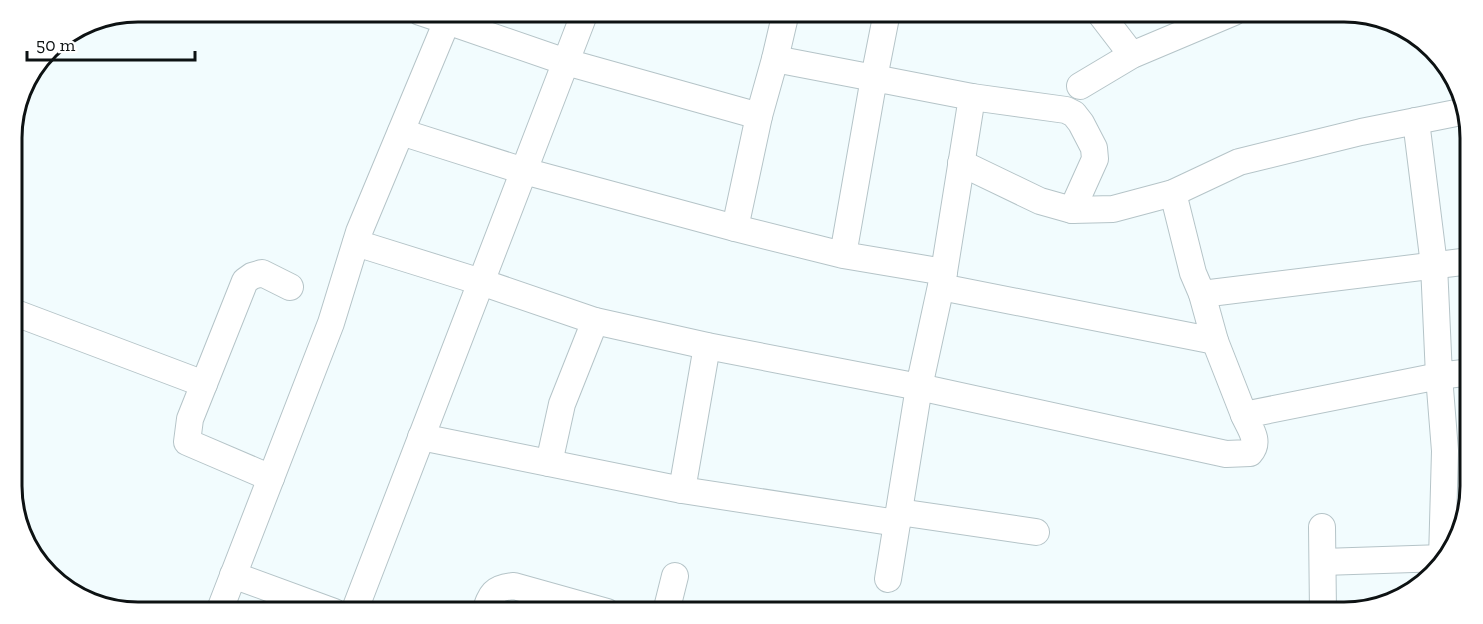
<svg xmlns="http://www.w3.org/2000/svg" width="1483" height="624" font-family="'Zilla Slab',serif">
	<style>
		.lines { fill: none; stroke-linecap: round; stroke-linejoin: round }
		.street-casing { stroke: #b5c4c8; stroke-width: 28 }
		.street { stroke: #fff; stroke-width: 26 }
		.rim { fill: none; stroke: #0d1213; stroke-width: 3 }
	</style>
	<rect width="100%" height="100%" fill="#f2fcfe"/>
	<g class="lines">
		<defs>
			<g id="street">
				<path d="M420,12L447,21L450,12"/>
				<path d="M1099,12L1132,55"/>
				<path d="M775,59L874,78L887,12"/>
				<path d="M1080,86L1132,55L1234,12"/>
				<path d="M972,97L1066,110L1074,114L1081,123L1094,148L1095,159L1072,210"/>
				<path d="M1416,121L1434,265L1439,376L1471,372"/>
				<path d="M401,132L524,171L735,228L843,255L944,272L972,97L874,78L843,255"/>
				<path d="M961,163L1040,201L1072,210L1113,209L1173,193L1239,162L1361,132L1466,111"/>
				<path d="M735,228L759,116"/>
				<path d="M356,243L481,282L595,321L707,346L919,387L944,272"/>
				<path d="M941,287L1215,341L1202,294L1193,273L1173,193"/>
				<path d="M1202,294L1470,261"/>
				<path d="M13,312L204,384"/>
				<path d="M1215,341L1244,415"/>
				<path d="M421,437L682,490L897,523"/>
				<path d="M549,463L562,404L595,321"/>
				<path d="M271,478L187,442L190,419L245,281L252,276L262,273L290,287"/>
				<path d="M682,490L707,346"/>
				<path d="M899,512L1036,532"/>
				<path d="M1322,527L1323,612"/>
				<path d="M1323,562L1443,558"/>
				<path d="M233,575L334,612"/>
				<path d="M888,579L919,387L1226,454L1250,453C1261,441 1249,427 1244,415L1439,376L1445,451L1442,559"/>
				<path d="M219,612L331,323L359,232L447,21L566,62L759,116L775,59L786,12"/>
				<path d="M354,612L585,12"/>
				<path d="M485,612C491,594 493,588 514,586L607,612"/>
				<path d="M666,612L675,576"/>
			</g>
		</defs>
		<use href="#street" class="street-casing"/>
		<use href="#street" class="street"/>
	</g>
	<path d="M0 0H1483V624H0ZM138 22H1344A116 116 0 0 1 1460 138V486A116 116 0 0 1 1344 602H138A116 116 0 0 1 22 486V138A116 116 0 0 1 138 22Z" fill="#fff" fill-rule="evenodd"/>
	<path class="rim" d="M138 22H1344A116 116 0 0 1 1460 138V486A116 116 0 0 1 1344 602H138A116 116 0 0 1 22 486V138A116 116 0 0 1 138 22Z"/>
	<path d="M27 51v9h168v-9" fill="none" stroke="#0d1213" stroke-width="3"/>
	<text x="36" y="51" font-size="18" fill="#0d1213" stroke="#ffffff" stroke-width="4.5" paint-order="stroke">50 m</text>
</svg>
